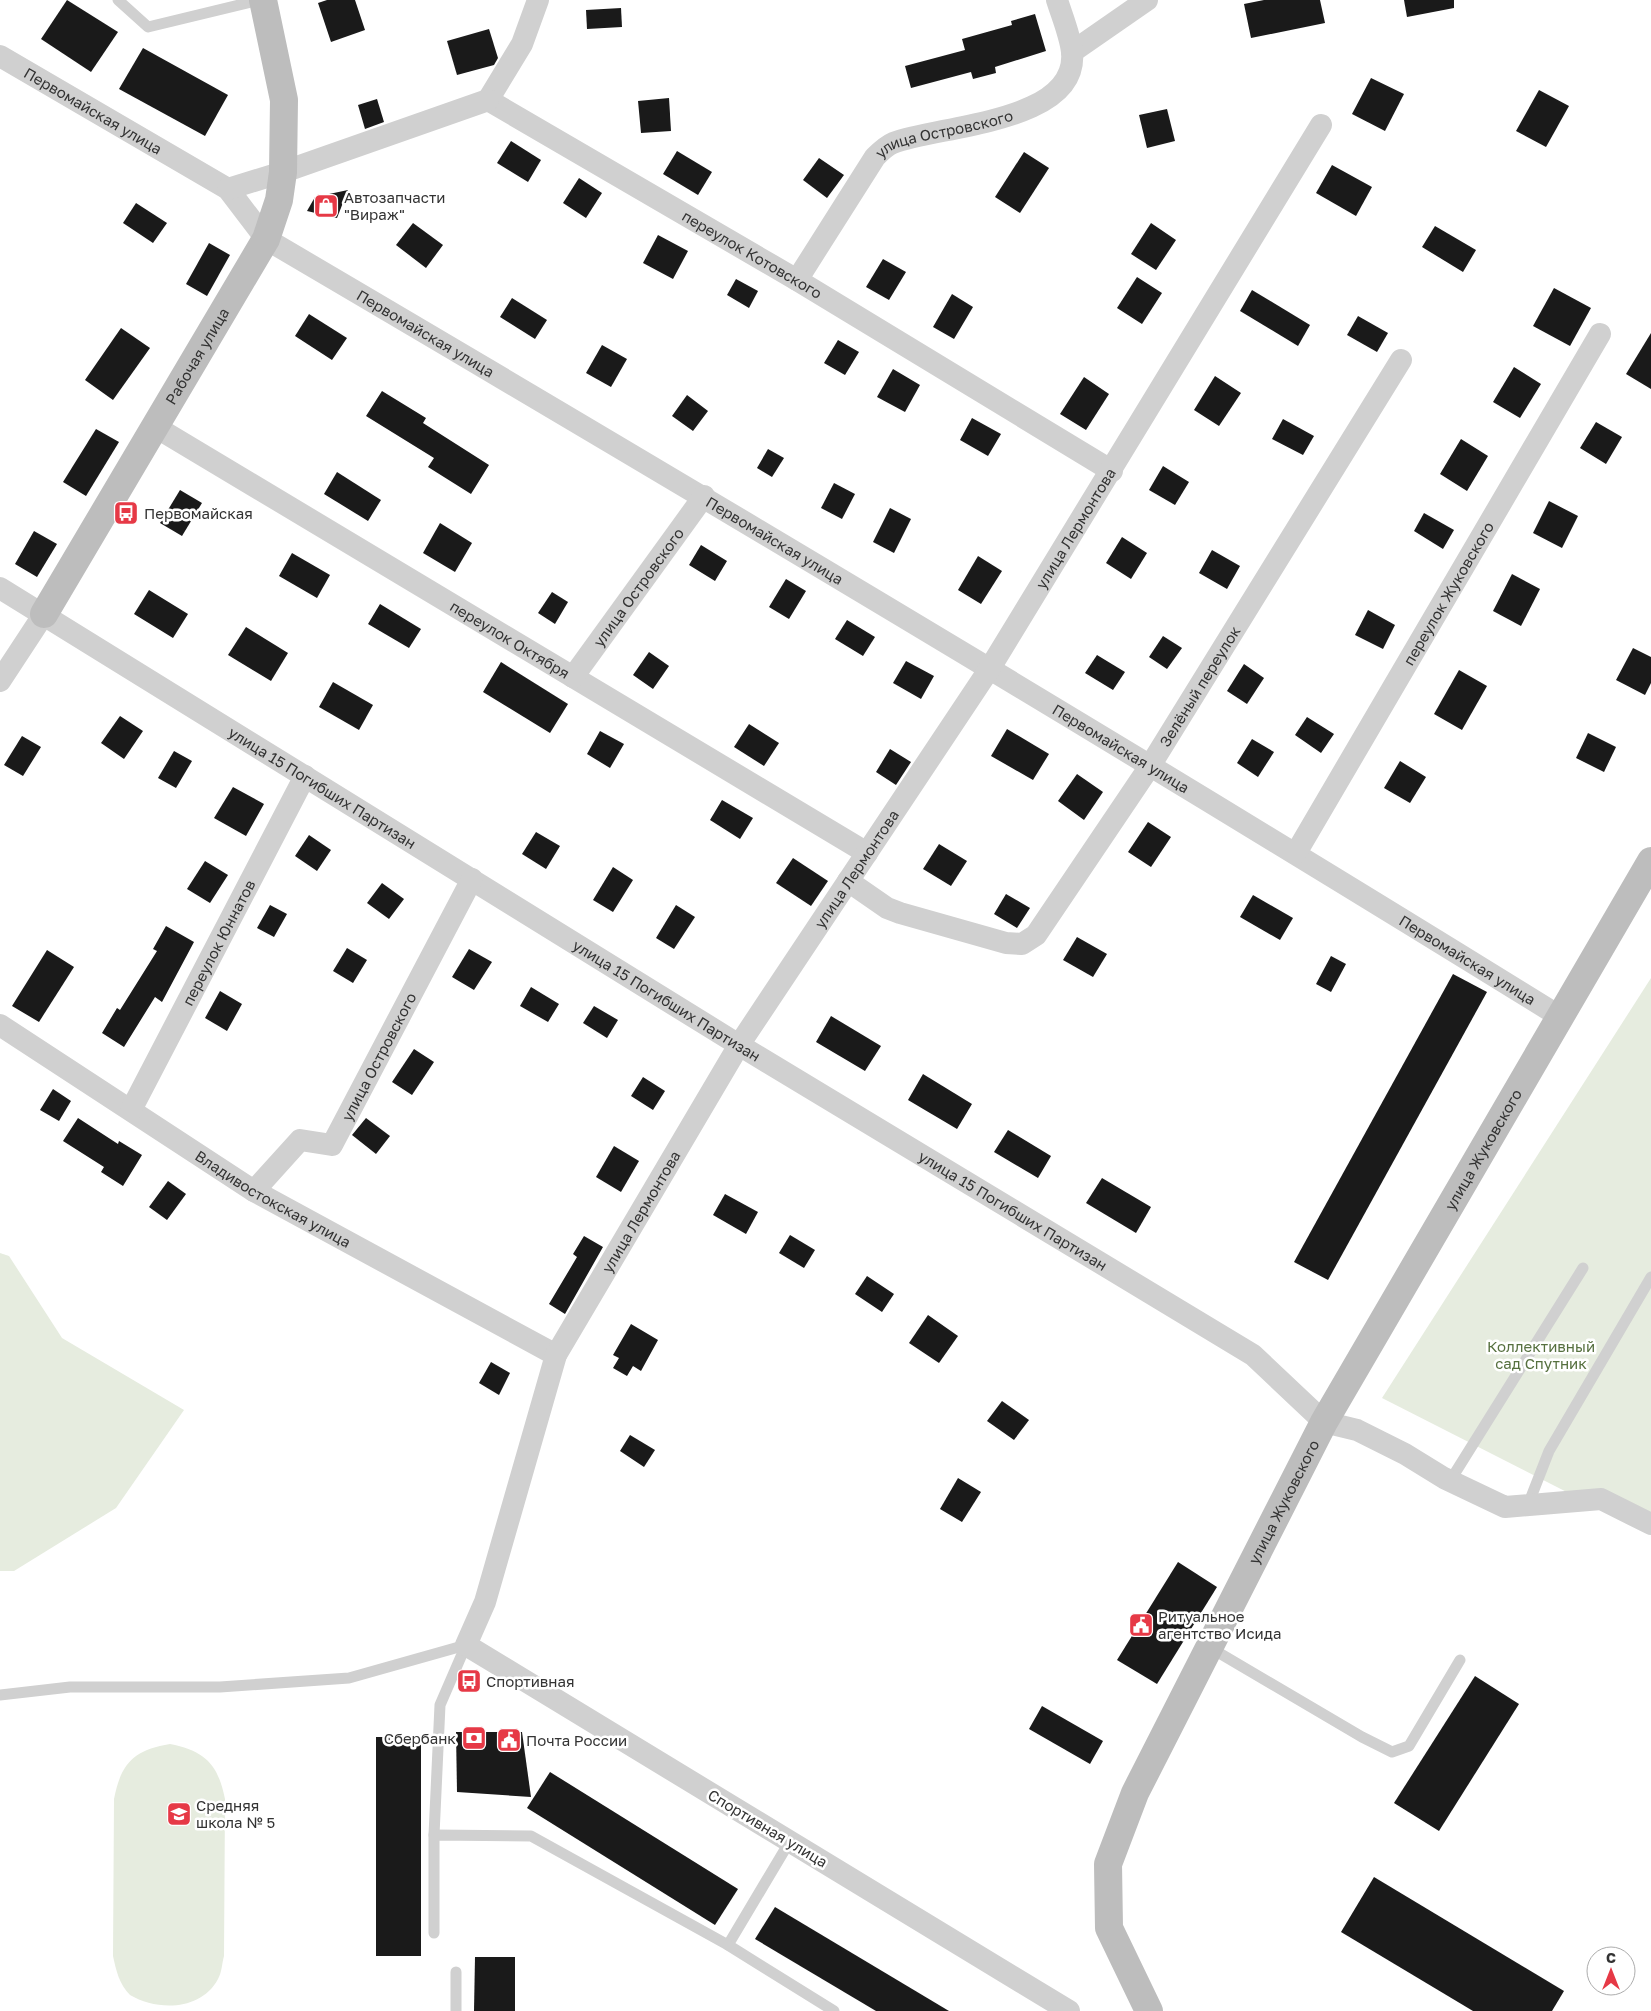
<svg xmlns="http://www.w3.org/2000/svg" width="1651" height="2011" font-family="'Golos Text',sans-serif">
	<style>
		.green { fill: #e6ecdf }
		.building { fill: #1a1a1a }
		.lines { fill: none; stroke-linecap: round; stroke-linejoin: round }
		.lane { stroke: #d0d0d0; stroke-width: 11 }
		.street { stroke: #d0d0d0; stroke-width: 22 }
		.secondary { stroke: #bdbdbd; stroke-width: 28 }
		.labels { text-anchor: middle; dominant-baseline: central; stroke-width: 5; stroke-linejoin: round; paint-order: stroke }
		.street-label { font-size: 15px; fill: #333; stroke: #fff }
		.poi-label { font-size: 15px; fill: #333; stroke: #fff; text-anchor: start }
		.park-label { font-size: 15px; fill: #56703f; stroke: #fff }
	</style>
	<rect width="100%" height="100%" fill="#fff"/>
	<g class="green">
		<path d="M1651,978V1535L1382,1398Z"/>
		<path d="M0,1253L9,1256L62,1338L184,1410L116,1508L14,1571H0Z"/>
		<path d="M170,1744C205,1751 218,1764 225,1799L224,1956C222,1963 222,1972 218,1979C201,2011 157,2011 130,1995C119,1984 116,1970 113,1956L114,1799C121,1763 134,1750 170,1744Z"/>
	</g>
	<g class="building">
		<path d="M67,0L118,32L91,72L41,39Z"/>
		<path d="M327,0H355L365,30L331,42L318,3Z"/>
		<path d="M1264,0H1320L1325,23L1251,38L1244,4Z"/>
		<path d="M1404,0H1454V8L1407,17Z"/>
		<path d="M621,8L622,27L587,29L586,10Z"/>
		<path d="M1035,14L1046,51L995,67L996,73L973,79L971,72L911,88L905,66L965,50L962,39L1012,25L1011,21Z"/>
		<path d="M489,29L498,58L494,65L457,75L447,41Z"/>
		<path d="M143,48L228,95L205,136L119,89Z"/>
		<path d="M1371,78L1404,94L1385,131L1352,114Z"/>
		<path d="M1539,90L1569,106L1546,147L1516,131Z"/>
		<path d="M669,98L671,131L641,133L638,101Z"/>
		<path d="M377,99L384,122L365,129L358,105Z"/>
		<path d="M1167,109L1175,141L1147,148L1139,115Z"/>
		<path d="M511,141L541,160L528,182L497,163Z"/>
		<path d="M677,151L712,172L698,195L663,174Z"/>
		<path d="M1024,152L1049,168L1020,213L995,197Z"/>
		<path d="M819,158L844,175L827,198L803,180Z"/>
		<path d="M1332,165L1372,187L1356,216L1316,193Z"/>
		<path d="M579,178L602,193L586,218L563,203Z"/>
		<path d="M348,190L337,218L307,211L315,197Z"/>
		<path d="M136,203L167,223L153,243L123,223Z"/>
		<path d="M413,223L443,245L426,268L396,245Z"/>
		<path d="M1151,223L1176,240L1156,270L1131,254Z"/>
		<path d="M1435,226L1476,250L1463,272L1422,247Z"/>
		<path d="M658,235L688,251L673,279L643,263Z"/>
		<path d="M209,243L230,255L207,296L186,284Z"/>
		<path d="M883,259L906,272L889,300L866,287Z"/>
		<path d="M1137,277L1162,293L1142,324L1117,308Z"/>
		<path d="M736,279L758,291L749,308L727,295Z"/>
		<path d="M1554,288L1591,308L1570,346L1533,326Z"/>
		<path d="M1252,290L1310,325L1298,346L1240,311Z"/>
		<path d="M952,294L973,307L954,339L933,327Z"/>
		<path d="M512,298L547,320L535,339L500,317Z"/>
		<path d="M309,314L347,338L332,360L295,336Z"/>
		<path d="M1358,316L1388,333L1377,352L1347,335Z"/>
		<path d="M121,328L150,348L113,400L85,380Z"/>
		<path d="M1651,333V389L1626,374Z"/>
		<path d="M838,340L859,352L845,375L824,363Z"/>
		<path d="M602,345L627,359L611,387L586,373Z"/>
		<path d="M1514,367L1541,384L1520,418L1493,402Z"/>
		<path d="M893,369L920,385L905,412L877,397Z"/>
		<path d="M1215,376L1241,393L1219,426L1194,410Z"/>
		<path d="M1084,377L1109,394L1086,430L1060,414Z"/>
		<path d="M382,391L426,418L423,423L489,465L471,494L428,467L434,458L366,416Z"/>
		<path d="M687,395L708,411L693,431L672,416Z"/>
		<path d="M972,418L1001,434L988,456L960,440Z"/>
		<path d="M1283,419L1314,436L1303,455L1272,439Z"/>
		<path d="M1596,422L1622,437L1606,464L1580,448Z"/>
		<path d="M96,429L119,442L86,496L63,482Z"/>
		<path d="M1461,439L1488,456L1467,491L1440,474Z"/>
		<path d="M768,449L784,458L772,477L757,468Z"/>
		<path d="M1163,466L1189,482L1175,505L1149,490Z"/>
		<path d="M337,472L381,500L368,521L324,494Z"/>
		<path d="M834,483L855,494L842,519L821,508Z"/>
		<path d="M180,490L202,503L182,536L160,523Z"/>
		<path d="M1549,501L1578,516L1562,548L1533,533Z"/>
		<path d="M890,508L911,519L894,553L873,542Z"/>
		<path d="M1424,513L1454,530L1443,549L1414,531Z"/>
		<path d="M440,523L472,543L455,572L423,553Z"/>
		<path d="M34,531L57,544L37,577L15,564Z"/>
		<path d="M1122,537L1147,553L1131,579L1106,563Z"/>
		<path d="M701,545L727,561L715,581L689,565Z"/>
		<path d="M1212,550L1240,566L1227,589L1199,573Z"/>
		<path d="M292,553L330,575L317,598L279,576Z"/>
		<path d="M978,556L1002,571L981,604L958,590Z"/>
		<path d="M1512,574L1540,589L1521,626L1493,611Z"/>
		<path d="M786,579L806,591L789,619L769,607Z"/>
		<path d="M149,590L188,614L173,638L134,614Z"/>
		<path d="M552,592L568,602L555,624L538,613Z"/>
		<path d="M380,604L421,629L409,648L368,624Z"/>
		<path d="M1368,610L1395,625L1383,649L1355,635Z"/>
		<path d="M847,620L875,637L863,656L835,639Z"/>
		<path d="M246,627L288,653L271,681L228,655Z"/>
		<path d="M1163,636L1182,648L1167,669L1149,657Z"/>
		<path d="M1633,648L1651,657V683L1645,695L1616,680Z"/>
		<path d="M649,652L669,666L653,689L633,675Z"/>
		<path d="M1097,655L1125,672L1113,690L1085,673Z"/>
		<path d="M906,661L934,676L921,699L893,683Z"/>
		<path d="M501,662L568,704L550,733L483,692Z"/>
		<path d="M1244,664L1264,678L1247,704L1227,691Z"/>
		<path d="M1459,670L1487,686L1462,730L1434,714Z"/>
		<path d="M333,682L373,705L359,730L319,707Z"/>
		<path d="M120,716L143,731L124,759L101,743Z"/>
		<path d="M1307,717L1334,734L1321,753L1295,735Z"/>
		<path d="M749,724L779,743L764,766L734,747Z"/>
		<path d="M1007,729L1049,754L1033,780L991,756Z"/>
		<path d="M600,731L624,744L610,768L587,754Z"/>
		<path d="M1588,733L1616,747L1604,772L1576,758Z"/>
		<path d="M22,736L41,747L23,776L4,765Z"/>
		<path d="M1252,739L1274,752L1258,777L1237,763Z"/>
		<path d="M890,749L911,762L896,785L876,772Z"/>
		<path d="M174,751L192,761L176,788L158,778Z"/>
		<path d="M1400,761L1426,777L1410,803L1384,788Z"/>
		<path d="M1077,774L1103,792L1084,820L1058,801Z"/>
		<path d="M233,787L264,804L246,836L214,818Z"/>
		<path d="M722,800L753,818L740,839L710,820Z"/>
		<path d="M1148,822L1171,837L1151,867L1128,852Z"/>
		<path d="M536,832L560,846L546,869L522,854Z"/>
		<path d="M309,835L331,850L317,871L295,856Z"/>
		<path d="M939,844L967,861L951,886L923,869Z"/>
		<path d="M793,858L828,881L811,906L776,883Z"/>
		<path d="M205,861L228,875L210,903L187,889Z"/>
		<path d="M613,867L633,880L613,912L593,900Z"/>
		<path d="M382,883L404,899L389,919L367,903Z"/>
		<path d="M1006,894L1030,908L1017,928L994,914Z"/>
		<path d="M1253,895L1293,918L1280,940L1240,917Z"/>
		<path d="M270,905L287,914L274,937L257,928Z"/>
		<path d="M676,905L695,917L674,949L656,938Z"/>
		<path d="M166,926L194,942L162,1002L155,997L124,1047L102,1033L117,1008L120,1010L157,951L153,949Z"/>
		<path d="M1077,937L1107,954L1093,977L1063,960Z"/>
		<path d="M347,948L367,960L353,983L333,971Z"/>
		<path d="M469,949L492,962L474,990L452,977Z"/>
		<path d="M47,950L74,967L39,1022L12,1006Z"/>
		<path d="M1331,956L1346,964L1331,992L1316,984Z"/>
		<path d="M1453,974L1487,992L1328,1280L1294,1262Z"/>
		<path d="M531,987L559,1004L548,1022L520,1006Z"/>
		<path d="M220,991L242,1004L227,1031L205,1018Z"/>
		<path d="M594,1006L618,1020L607,1038L583,1023Z"/>
		<path d="M831,1016L881,1046L865,1071L816,1042Z"/>
		<path d="M414,1049L434,1062L412,1095L392,1082Z"/>
		<path d="M923,1074L972,1104L957,1129L908,1100Z"/>
		<path d="M643,1077L665,1091L653,1110L631,1096Z"/>
		<path d="M53,1089L71,1101L59,1121L40,1110Z"/>
		<path d="M78,1118L118,1144L119,1141L142,1155L123,1186L101,1172L104,1167L63,1141Z"/>
		<path d="M366,1118L390,1136L376,1154L352,1135Z"/>
		<path d="M1008,1130L1051,1156L1038,1178L994,1152Z"/>
		<path d="M614,1146L639,1161L621,1192L596,1177Z"/>
		<path d="M1102,1178L1151,1207L1136,1233L1086,1203Z"/>
		<path d="M168,1181L186,1194L167,1220L149,1207Z"/>
		<path d="M725,1194L758,1212L746,1234L713,1215Z"/>
		<path d="M790,1235L815,1250L804,1268L779,1253Z"/>
		<path d="M584,1236L603,1247L565,1314L549,1304L577,1257L573,1254Z"/>
		<path d="M867,1276L894,1294L882,1312L855,1294Z"/>
		<path d="M928,1315L958,1336L939,1363L909,1343Z"/>
		<path d="M631,1324L658,1340L641,1371L633,1366L627,1376L613,1368L619,1358L613,1355Z"/>
		<path d="M491,1362L510,1373L499,1395L479,1383Z"/>
		<path d="M1002,1401L1029,1420L1014,1440L987,1421Z"/>
		<path d="M630,1435L655,1450L644,1467L620,1451Z"/>
		<path d="M958,1478L981,1492L962,1522L940,1509Z"/>
		<path d="M1178,1562L1217,1587L1157,1684L1117,1660Z"/>
		<path d="M1475,1676L1519,1704L1439,1831L1394,1803Z"/>
		<path d="M1042,1706L1103,1741L1090,1764L1029,1729Z"/>
		<path d="M456,1732H522L531,1797L457,1792Z"/>
		<rect x="376" y="1737" width="45" height="219"/>
		<path d="M550,1772L738,1889L715,1925L527,1808Z"/>
		<path d="M1374,1877L1564,1991L1552,2011H1473L1341,1932Z"/>
		<path d="M775,1907L949,2011H876L755,1939Z"/>
		<path d="M475,1957H515V2011H474Z"/>
	</g>
	<g class="lines">
		<g class="lane">
			<path d="M118,0L148,27L260,0"/>
			<path d="M1450,1481L1583,1268"/>
			<path d="M1528,1505L1549,1451L1651,1277"/>
			<path d="M1209,1647L1362,1737L1392,1752L1409,1746L1460,1660"/>
			<path d="M0,1695L70,1687H220L349,1678L466,1645"/>
			<path d="M434,1835L440,1705L466,1645"/>
			<path d="M790,1841L728,1945L834,2011"/>
			<path d="M434,1933V1835L531,1836L728,1945"/>
			<path d="M456,1972V2011"/>
		</g>
		<g class="street">
			<path d="M1072,52L1147,0"/>
			<path id="s1" d="M0,56L228,189L266,239C700,494 1131,751 1559,1016"/>
			<path id="s2" d="M488,100L797,280L1112,471"/>
			<path d="M488,100L522,44L538,0"/>
			<path d="M228,189L283,172L488,100"/>
			<path id="s3" d="M797,280L875,157C880,152 886,146 893,143C940,125 1079,123 1072,52C1070,35 1062,16 1057,0"/>
			<path id="s4" d="M154,426L867,853"/>
			<path id="s5" d="M0,588L739,1045L1253,1355L1324,1422L1357,1430L1405,1454L1444,1478L1505,1507L1601,1499L1651,1524"/>
			<path id="s6" d="M573,677L704,496"/>
			<path d="M0,681L44,614"/>
			<path id="s7" d="M1296,853L1600,334"/>
			<path id="s8" d="M848,881L887,908L900,913L1006,943L1022,944L1036,935L1150,766L1401,360"/>
			<path id="s9" d="M0,1025L254,1191L556,1355"/>
			<path id="s10" d="M131,1110L305,776"/>
			<path id="s11" d="M254,1191L300,1140L332,1145L472,879"/>
			<path id="s12" d="M1069,2011L466,1645L485,1602L556,1355L739,1045L990,668L1321,125"/>
		</g>
		<g class="secondary">
			<path id="s13" d="M44,614L266,239L279,200L283,172L284,100L263,0"/>
			<path id="s14" d="M1149,2011L1109,1928L1108,1864L1135,1793L1324,1422L1651,861"/>
		</g>
	</g>
	<defs>
		<symbol id="shop-square" viewBox="-11 -11 22 22"><rect x="-9" y="-9" width="18" height="18" rx="4" fill="#e63946" stroke="#fff"/><path d="M-5-2.5h2.3a2.7 3.5 0 0 1 5.4 0H5L5.5 6h-11ZM-1.5-2.5h3a1.5 2.3 0 0 0-3 0Z" fill="#fff"/></symbol>
		<symbol id="bus-square" viewBox="-11 -11 22 22"><rect x="-9" y="-9" width="18" height="18" rx="4" fill="#e63946" stroke="#fff"/><path d="M-5-6H5V4H4V6H2V4H-2V6H-4V4H-5ZM-3.5-4V0h7V-4ZM-3.5 1.2v1.5H-2V1.2ZM2 1.2v1.5H3.5V1.2Z" fill="#fff"/></symbol>
		<symbol id="civic-square" viewBox="-11 -11 22 22"><rect x="-9" y="-9" width="18" height="18" rx="4" fill="#e63946" stroke="#fff"/><path d="M-.6-6.5H3V-4.5H.6V-3L4-1V1h2V6H-6V1h2V-1L-.6-3ZM-1.2 2.5V6h2.4V2.5Z" fill="#fff"/></symbol>
		<symbol id="bank-square" viewBox="-11 -11 22 22"><rect x="-9" y="-9" width="18" height="18" rx="4" fill="#e63946" stroke="#fff"/><path d="M-6-4H6V4H-6ZM0-2.3a2.3 2.3 0 1 0 0 4.6a2.3 2.3 0 1 0 0-4.6Z" fill="#fff"/></symbol>
		<symbol id="school-square" viewBox="-11 -11 22 22"><rect x="-9" y="-9" width="18" height="18" rx="4" fill="#e63946" stroke="#fff"/><path d="M0-5L7-2L0 1L-7-2ZM-4 1L0 2.5L4 1V4Q0 6-4 4Z" fill="#fff"/></symbol>
	</defs>
	<g fill-rule="evenodd">
		<use href="#shop-square" x="312" y="192" width="28" height="28"/>
		<use href="#bus-square" x="112" y="499" width="28" height="28"/>
		<use href="#civic-square" x="1127" y="1611" width="28" height="28"/>
		<use href="#bus-square" x="455" y="1667" width="28" height="28"/>
		<use href="#bank-square" x="460" y="1724" width="28" height="28"/>
		<use href="#civic-square" x="495" y="1726" width="28" height="28"/>
		<use href="#school-square" x="165" y="1800" width="28" height="28"/>
	</g>
	<g class="labels">
		<g class="street-label">
			<text stroke="none"><textPath href="#s1" startOffset="108">Первомайская улица</textPath></text>
			<text stroke="none"><textPath href="#s3" startOffset="220">улица Островского</textPath></text>
			<text stroke="none"><textPath href="#s2" startOffset="306">переулок Котовского</textPath></text>
			<text stroke="none"><textPath href="#s1" startOffset="512">Первомайская улица</textPath></text>
			<text stroke="none"><textPath href="#s13" startOffset="300">Рабочая улица</textPath></text>
			<text stroke="none"><textPath href="#s12" startOffset="1986">улица Лермонтова</textPath></text>
			<text stroke="none"><textPath href="#s1" startOffset="918">Первомайская улица</textPath></text>
			<text stroke="none"><textPath href="#s6" startOffset="111">улица Островского</textPath></text>
			<text stroke="none"><textPath href="#s7" startOffset="301">переулок Жуковского</textPath></text>
			<text stroke="none"><textPath href="#s4" startOffset="415">переулок Октября</textPath></text>
			<text stroke="none"><textPath href="#s8" startOffset="502">Зелёный переулок</textPath></text>
			<text stroke="none"><textPath href="#s1" startOffset="1322">Первомайская улица</textPath></text>
			<text stroke="none"><textPath href="#s5" startOffset="379">улица 15 Погибших Партизан</textPath></text>
			<text stroke="none"><textPath href="#s12" startOffset="1581">улица Лермонтова</textPath></text>
			<text stroke="none"><textPath href="#s10" startOffset="189">переулок Юннатов</textPath></text>
			<text stroke="none"><textPath href="#s1" startOffset="1728">Первомайская улица</textPath></text>
			<text stroke="none"><textPath href="#s5" startOffset="784">улица 15 Погибших Партизан</textPath></text>
			<text stroke="none"><textPath href="#s11" startOffset="201">улица Островского</textPath></text>
			<text stroke="none"><textPath href="#s14" startOffset="964">улица Жуковского</textPath></text>
			<text stroke="none"><textPath href="#s9" startOffset="324">Владивостокская улица</textPath></text>
			<text stroke="none"><textPath href="#s5" startOffset="1189">улица 15 Погибших Партизан</textPath></text>
			<text stroke="none"><textPath href="#s12" startOffset="1176">улица Лермонтова</textPath></text>
			<text stroke="none"><textPath href="#s14" startOffset="559">улица Жуковского</textPath></text>
			<text transform="translate(768 1828) rotate(31)">Спортивная улица</text>
		</g>
		<g class="poi-label">
			<text x="344" y="197">Автозапчасти<tspan x="344" dy="17">"Вираж"</tspan></text>
			<text x="144" y="513">Первомайская</text>
			<text x="1158" y="1616">Ритуальное<tspan x="1158" dy="17">агентство Исида</tspan></text>
			<text x="486" y="1681">Спортивная</text>
			<text x="456" y="1738" text-anchor="end">Сбербанк</text>
			<text x="526" y="1740">Почта России</text>
			<text x="196" y="1805">Средняя<tspan x="196" dy="17">школа № 5</tspan></text>
		</g>
		<g class="park-label">
			<text x="1541" y="1346">Коллективный<tspan x="1541" dy="17">сад Спутник</tspan></text>
		</g>
	</g>
	<g transform="translate(1611 1971)"><circle r="24" fill="#ffffff" stroke="#adadad"/>
	<path d="M0-4L9 19L0 12L-9 19Z" fill="#e63946"/>
	<text y="-8" font-size="14" font-weight="bold" text-anchor="middle" fill="#333333">С</text>
	</g>
</svg>
